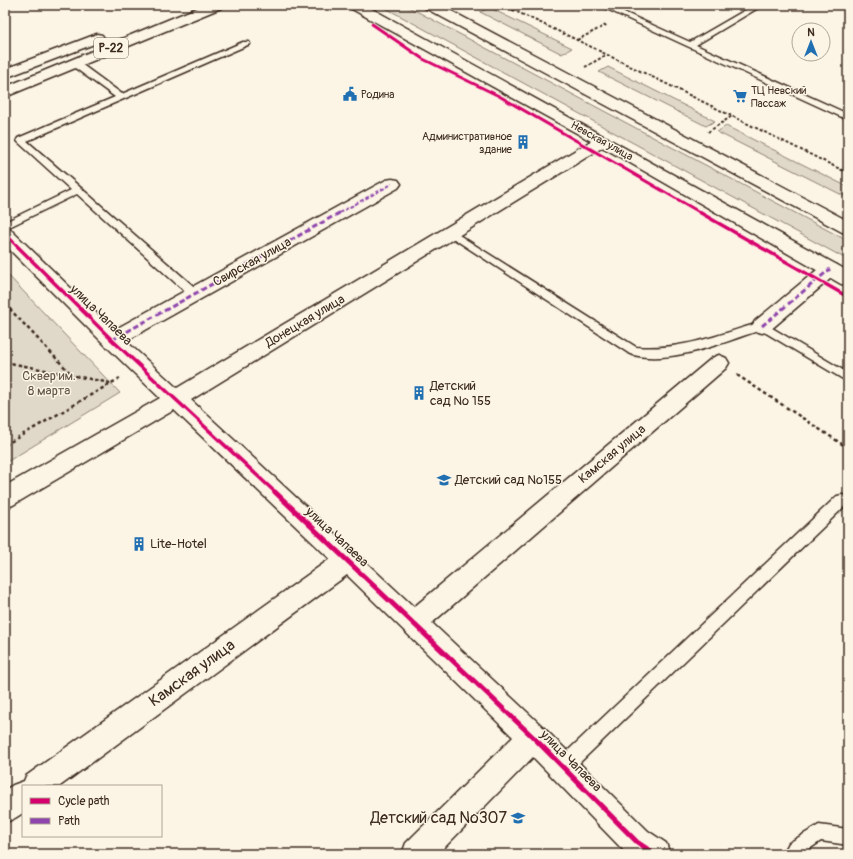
<svg xmlns="http://www.w3.org/2000/svg" width="853" height="859" font-family="Pangolin,sans-serif">
	<style>
		.green { fill: #e0d8c8; stroke: #8e8173 }
		.lines { fill: none; stroke-linecap: round; stroke-linejoin: round }
		.lane-casing { stroke: #3b2a1e; stroke-width: 3 }
		.street-casing { stroke: #3b2a1e; stroke-width: 3 }
		.primary-casing { stroke: #3b2a1e; stroke-width: 3 }
		.highway-casing { stroke: #3b2a1e; stroke-width: 3 }
		.path-far1 { stroke: #3b2a1e; stroke-width: 2; stroke-dasharray: 3 2; stroke-linecap: butt }
		.path { stroke: #3b2a1e; stroke-width: 2.5; stroke-dasharray: 3.5 3; stroke-linecap: butt }
		.lane { fill: #fcf5e5; fill-rule: evenodd }
		.street { fill: #fcf5e5; fill-rule: evenodd }
		.primary { fill: #fcf5e5; fill-rule: evenodd }
		.highway { fill: #fcf5e5; fill-rule: evenodd }
		.quiet-far1 { stroke: #8e44ad; stroke-width: 2; stroke-dasharray: 4 2; stroke-linecap: butt }
		.quiet { stroke: #8e44ad; stroke-width: 3; stroke-dasharray: 5.5 3; stroke-linecap: butt }
		.cycleway-far2-casing { stroke: #fcf5e5; stroke-width: 5 }
		.cycleway-far1-casing { stroke: #fcf5e5; stroke-width: 6 }
		.cycleway-casing { stroke: #fcf5e5; stroke-width: 8 }
		.cycleway-far2 { stroke: #d6006c; stroke-width: 3 }
		.cycleway-far1 { stroke: #d6006c; stroke-width: 3.5 }
		.cycleway { stroke: #d6006c; stroke-width: 5 }
		.labels { text-anchor: middle; dominant-baseline: central; stroke-width: 3; stroke-linejoin: round; paint-order: stroke }
		.far-poi-label { font-size: 11px; fill: #3b2a1e; stroke: #fcf5e5; text-anchor: start }
		.far-street-label { font-size: 11px; fill: #3b2a1e; stroke: #fcf5e5 }
		.shield { fill: #fcf5e5; stroke: #75675a; stroke-width: 1 }
		.shield-label { font-size: 12px; font-weight: bold; fill: #3b2a1e }
		.street-label { font-size: 13px; fill: #3b2a1e; stroke: #fcf5e5 }
		.park-label { font-size: 13px; fill: #645648; stroke: #fcf5e5 }
		.poi-label { font-size: 13px; fill: #3b2a1e; stroke: #fcf5e5; text-anchor: start }
		.near-street-label { font-size: 16px; fill: #3b2a1e; stroke: #fcf5e5 }
		.near-poi-label { font-size: 16px; fill: #3b2a1e; stroke: #fcf5e5; text-anchor: end }
	</style>
	<rect width="100%" height="100%" fill="#fcf5e5"/>
	<filter id="ink" filterUnits="userSpaceOnUse"><feTurbulence type="fractalNoise" baseFrequency=".025" numOctaves="2"/><feDisplacementMap in="SourceGraphic" scale="8" xChannelSelector="R" yChannelSelector="G"/><feConvolveMatrix kernelMatrix="1 2 1 2 8 2 1 2 1" color-interpolation-filters="sRGB"/></filter>
	<g filter="url(#ink)">
		<g class="green">
			<path d="M380,5H405L848,241V260Z"/>
			<path d="M490,8L572,48L562,54L480,12Z"/>
			<path d="M608,67L715,121L706,126L599,72Z"/>
			<path d="M726,126L848,187V198L717,132Z"/>
			<path d="M5,272L120,393L5,463Z"/>
		</g>
		<g class="lines">
			<defs>
				<g id="lane">
					<path d="M598,5H608L690,42L754,5H763L696,45L848,114V120Z"/>
					<path d="M243,42H249L250,44L27,141L199,291L200,294L199,297H191L77,194L5,229V222L71,190L18,142L17,140L18,138L115,97L71,65V61H77L122,94Z"/>
					<path d="M451,230L636,347C681,351 720,334 762,322L848,373V382L761,330C723,342 670,366 630,354L448,235L446,233Z"/>
					<path d="M842,495L847,496L848,499L847,504L569,773L563,775L557,773L555,767L557,761L837,496Z"/>
					<path d="M819,825L848,829V845L821,841L802,854H783L789,843Z"/>
				</g>
				<g id="street">
					<path d="M602,136L608,138L610,141L608,144L191,400L414,607L712,358L719,355L726,358L729,363L726,368L432,623L543,727L648,831L666,843L670,854H628L626,853L533,757L438,854H402L406,843L513,737L347,575L60,786H23V813L15,818L5,823V790L13,785L24,781L26,776L330,559L174,410L13,505L5,508V486L160,398L105,345L5,245V228L11,230L114,330L386,180L392,179L398,180L401,184L398,188L126,341L177,388L596,138Z"/>
					<path d="M830,263L837,265L839,269L837,273L769,331L762,333L755,331L752,326L755,321L823,265Z"/>
				</g>
				<g id="primary">
					<path d="M348,5H365L848,271V285L841,284L611,152L350,8Z"/>
					<path d="M423,5H440L848,221V234L842,232L425,8Z"/>
				</g>
				<g id="highway">
					<path d="M204,5H223L221,8L5,97V87Z"/>
					<path d="M97,34L102,35L104,38L102,41L5,78V69Z"/>
				</g>
			</defs>
			<use href="#lane" class="lane-casing"/>
			<use href="#street" class="street-casing"/>
			<use href="#primary" class="primary-casing"/>
			<use href="#highway" class="highway-casing"/>
			<g class="path-far1">
				<path d="M498,5L513,10L577,40L848,173"/>
				<path d="M474,8L481,5"/>
				<path d="M577,40L608,24"/>
				<path d="M585,67L606,55"/>
				<path d="M708,132L732,116"/>
			</g>
			<g class="path">
				<path d="M5,304L72,375"/>
				<path d="M5,362L110,383"/>
				<path d="M737,375L848,448"/>
				<path d="M5,445L120,378"/>
			</g>
			<use href="#lane" class="lane"/>
			<use href="#street" class="street"/>
			<use href="#primary" class="primary"/>
			<use href="#highway" class="highway"/>
			<path class="quiet-far1" d="M339,213L392,184"/>
			<g class="quiet">
				<path d="M762,326L830,269"/>
				<path d="M112,340L341,212"/>
			</g>
			<defs>
				<path id="cycleway-far2" d="M372,24L423,59L499,96L701,213"/>
				<g id="cycleway-far1">
					<path d="M699,212L848,297"/>
					<path d="M5,234L112,340L276,493"/>
				</g>
				<path id="cycleway" d="M275,492L533,737L637,842L655,854"/>
			</defs>
			<use href="#cycleway-far2" class="cycleway-far2-casing"/>
			<use href="#cycleway-far1" class="cycleway-far1-casing"/>
			<use href="#cycleway" class="cycleway-casing"/>
			<use href="#cycleway-far2" class="cycleway-far2"/>
			<use href="#cycleway-far1" class="cycleway-far1"/>
			<use href="#cycleway" class="cycleway"/>
		</g>
	</g>
	<defs>
		<symbol id="civic-bare" viewBox="-9 -9 18 18"><path d="M-.6-6.5H3V-4.5H.6V-3L4-1V1h2V6H-6V1h2V-1L-.6-3ZM-1.2 2.5V6h2.4V2.5Z" fill="#1f6fb2" stroke="#fcf5e5" stroke-width="2.5" paint-order="stroke"/></symbol>
		<symbol id="supermarket-bare" viewBox="-9 -9 18 18"><path d="M-6-5.5h2.5l.6 2H6L4.5 2H-2.5L-4.4-4H-6ZM-1.5 3.2a1.3 1.3 0 1 0 .1 0ZM3 3.2a1.3 1.3 0 1 0 .1 0Z" fill="#1f6fb2" stroke="#fcf5e5" stroke-width="2.5" paint-order="stroke"/></symbol>
		<symbol id="building-bare" viewBox="-9 -9 18 18"><path d="M-4-6H4V6H1V3H-1V6H-4ZM-2.5-4.3h1.7v1.8h-1.7ZM.8-4.3h1.7v1.8H.8ZM-2.5-1h1.7V.8h-1.7ZM.8-1h1.7V.8H.8Z" fill="#1f6fb2" stroke="#fcf5e5" stroke-width="2.5" paint-order="stroke"/></symbol>
		<symbol id="school-bare" viewBox="-9 -9 18 18"><path d="M0-5L7-2L0 1L-7-2ZM-4 1L0 2.5L4 1V4Q0 6-4 4Z" fill="#1f6fb2" stroke="#fcf5e5" stroke-width="2.5" paint-order="stroke"/></symbol>
	</defs>
	<g fill-rule="evenodd">
		<use href="#civic-bare" x="340" y="84" width="20" height="20"/>
		<use href="#supermarket-bare" x="730" y="86" width="20" height="20"/>
		<use href="#building-bare" x="513" y="132" width="20" height="20"/>
		<use href="#building-bare" x="409" y="383" width="20" height="20"/>
		<use href="#school-bare" x="434" y="470" width="20" height="20"/>
		<use href="#building-bare" x="129" y="534" width="20" height="20"/>
		<use href="#school-bare" x="508" y="808" width="20" height="20"/>
	</g>
	<g class="labels">
		<g class="far-poi-label">
			<text x="751" y="90">ТЦ Невский<tspan x="751" dy="13">Пассаж</tspan></text>
			<text x="361" y="94">Родина</text>
			<text x="512" y="136" text-anchor="end">Административное<tspan x="512" dy="13">здание</tspan></text>
		</g>
		<g class="far-street-label">
			<text transform="translate(602 141) rotate(29)">Невская улица</text>
		</g>
		<rect class="shield" x="94" y="38" width="34" height="20" rx="3"/>
		<g class="shield-label">
			<text x="111" y="48">Р-22</text>
		</g>
		<g class="street-label">
			<text transform="translate(252 262) rotate(-29)">Свирская улица</text>
			<text transform="translate(101 315) rotate(44)">улица Чапаева</text>
			<text transform="translate(305 321) rotate(-31)">Донецкая улица</text>
			<text transform="translate(612 454) rotate(-40)">Камская улица</text>
			<text transform="translate(337 537) rotate(43)">улица Чапаева</text>
			<text transform="translate(571 761) rotate(45)">улица Чапаева</text>
		</g>
		<g class="park-label">
			<text x="49" y="376">Сквер им.<tspan x="49" dy="15">8 марта</tspan></text>
		</g>
		<g class="poi-label">
			<text x="430" y="386">Детский<tspan x="430" dy="15">сад № 155</tspan></text>
			<text x="455" y="480">Детский сад №155</text>
			<text x="150" y="544">Lite-Hotel</text>
		</g>
		<g class="near-street-label">
			<text transform="translate(192 673) rotate(-36)">Камская улица</text>
		</g>
		<g class="near-poi-label">
			<text x="507" y="818">Детский сад №307</text>
		</g>
	</g>
	<rect width="853" height="859" fill="none" stroke="#fcf5e5" stroke-width="20"/>
	<rect x="10" y="10" width="833" height="839" fill="none" stroke="#3b2a1e" stroke-width="1.5" filter="url(#ink)"/>
	<rect x="22" y="785" width="140" height="52" fill="#fcf5e5" stroke="#afa495"/>
	<rect x="30" y="798" width="20" height="6" fill="#d6006c" stroke="#afa495"/>
	<text x="58" y="805" font-size="12" fill="#3b2a1e">Cycle path</text>
	<rect x="30" y="818" width="20" height="6" fill="#8e44ad" stroke="#afa495"/>
	<text x="58" y="825" font-size="12" fill="#3b2a1e">Path</text>
	<g transform="translate(811 42)"><circle r="19" fill="#fcf5e5" stroke="#afa495"/>
	<path d="M0-3L7 15L0 10L-7 15Z" fill="#1f6fb2"/>
	<text y="-6" font-size="11" font-weight="bold" text-anchor="middle" fill="#3b2a1e">N</text>
	</g>
</svg>
